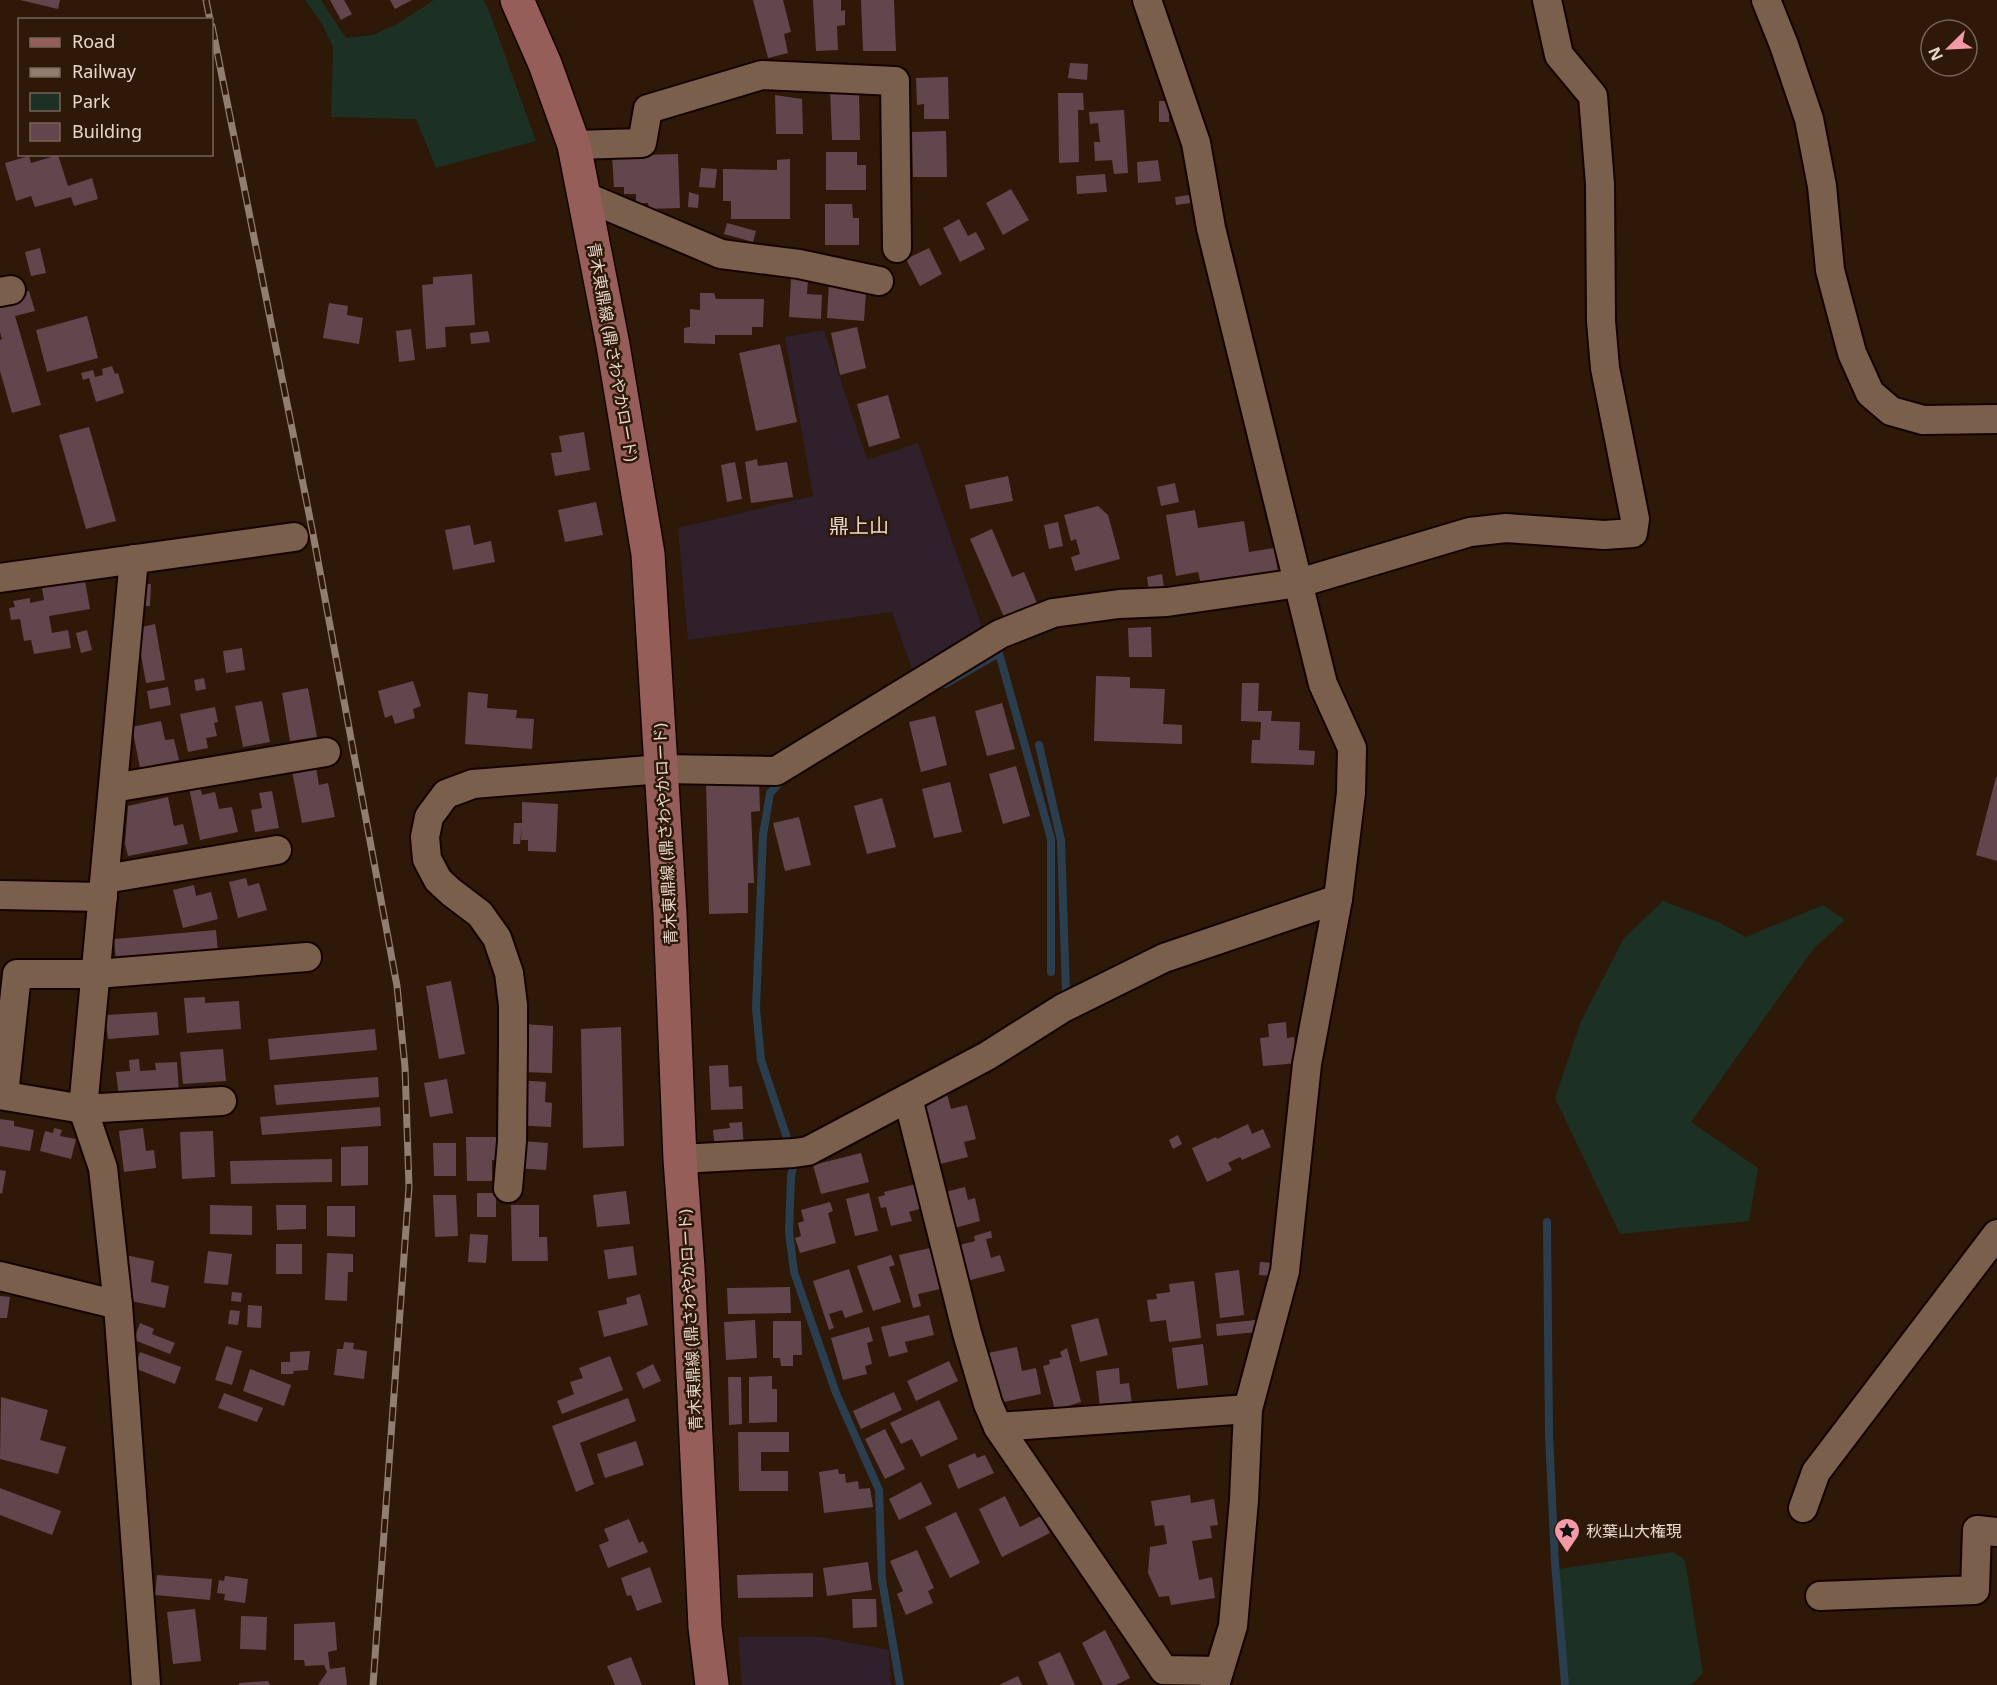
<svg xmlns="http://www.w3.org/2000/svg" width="1997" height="1685" font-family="'Noto Sans','Noto Sans JP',sans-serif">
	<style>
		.commercial { fill: #2f202b }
		.green { fill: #1c3024 }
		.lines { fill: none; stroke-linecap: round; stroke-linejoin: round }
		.stream { stroke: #2a3e50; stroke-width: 8 }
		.building { fill: #62464e }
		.street-casing { stroke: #150300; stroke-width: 32 }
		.secondary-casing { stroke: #150300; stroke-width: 36 }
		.street { stroke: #7a5f4d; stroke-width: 28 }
		.secondary { stroke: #955e58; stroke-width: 33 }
		.rail-casing { stroke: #917e71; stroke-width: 7 }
		.rail { stroke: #2e1807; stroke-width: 4.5; stroke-dasharray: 14; stroke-linecap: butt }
		.labels { text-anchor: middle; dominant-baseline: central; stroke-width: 5; stroke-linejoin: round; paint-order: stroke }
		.street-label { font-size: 16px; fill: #e7d7cd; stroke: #2e1807 }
		.poi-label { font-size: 16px; fill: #e7d7cd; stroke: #2e1807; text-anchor: start }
		.quarter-label { font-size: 20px; fill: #e7d7cd; stroke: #2e1807 }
	</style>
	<rect width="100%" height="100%" fill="#2e1807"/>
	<g class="commercial">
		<path d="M824,330L867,460L918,443L984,633L914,675L892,612L688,640L678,528L813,496L785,337Z"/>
		<path d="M738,1637H821L889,1650L891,1685H742Z"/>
	</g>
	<g class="green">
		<path d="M305,0H321L346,38L373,35L397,24L434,0H483L488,8L536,141L436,168L416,119L331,117L333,47L322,24Z"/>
		<path d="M1663,901L1718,922L1746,937L1823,905L1845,920L1813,949L1691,1122L1758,1168L1749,1221L1620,1234L1555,1098L1581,1021L1624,938Z"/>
		<path d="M1673,1552L1685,1560L1703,1673L1692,1684L1687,1685H1568L1559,1569Z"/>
	</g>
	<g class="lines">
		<g class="stream">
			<path d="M945,684L999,653L1051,839V972"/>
			<path d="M1039,745L1061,840L1066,993"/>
			<path d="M784,778L770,793L763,835L756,1008L761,1060L789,1144"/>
			<path d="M794,1162L791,1177L789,1232L794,1272L836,1393L879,1490L882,1580L900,1685"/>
			<path d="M1547,1222L1549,1435L1555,1563L1565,1685"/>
		</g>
	</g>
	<g class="building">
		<path d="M20,0H60L58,9Z"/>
		<path d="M330,0H344L352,14L341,20Z"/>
		<path d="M390,0H412L395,9Z"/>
		<path d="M753,0H783L791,32L784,34L788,53L768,58Z"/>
		<path d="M813,0H841V11L845,10V25L837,26L838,50L816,51Z"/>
		<path d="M861,0H894L896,51H863Z"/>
		<path d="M1070,63L1088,64L1087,80L1068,78Z"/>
		<path d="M948,77L949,119H924V104L917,105L916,78Z"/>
		<path d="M830,89H859L860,140H832Z"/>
		<path d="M1058,93H1083L1084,110H1078L1079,162L1059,163Z"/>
		<path d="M775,95L802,99L803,134H776Z"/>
		<rect x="1159" y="101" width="10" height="21"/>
		<path d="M1124,110L1128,173L1114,174L1112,160L1095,161L1094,142H1100L1098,123L1090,124L1089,112Z"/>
		<path d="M946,131L947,177H913L912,132Z"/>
		<path d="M826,152H857V165H866V190H826Z"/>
		<path d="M678,154L680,208L649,209L648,203H636V194H624V187H614L612,156Z"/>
		<path d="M58,155L68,186L92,178L98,199L74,206L71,197L35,207L31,196L16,201L5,163L29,156L31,163Z"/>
		<path d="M790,159V219H731V201H723V169L777,170V160Z"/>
		<path d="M1158,160L1161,181L1138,183L1137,162Z"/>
		<path d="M701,168L717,169L715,188L699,187Z"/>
		<path d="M1105,174L1107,192L1077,194L1076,176Z"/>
		<path d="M1011,189L1029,220L1003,235L986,203Z"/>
		<path d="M689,192L699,195L698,208L688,207Z"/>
		<path d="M1197,194L1198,202L1176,205L1175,197Z"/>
		<path d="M825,204H852L853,218H859V245H825Z"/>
		<path d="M959,219L968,236L976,232L985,249L960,262L943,228Z"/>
		<path d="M727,223L756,231L753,242L724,234Z"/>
		<path d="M40,248L46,273L31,276L25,252Z"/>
		<path d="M929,248L942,274L920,286L906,259Z"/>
		<path d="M472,274L475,325L445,327L446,347L426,349L422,285L433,284V277Z"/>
		<path d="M791,279L808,280L807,294L822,295L821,319L789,317Z"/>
		<path d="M829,283L847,284L846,291L866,292L864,321L827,318Z"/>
		<path d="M29,291L35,311L15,316L41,405L12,413L0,371V340L2,339L0,332V299Z"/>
		<path d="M700,293H714L716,299H764L763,327H752V335H715V344L684,343V328L690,327V309L700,310Z"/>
		<path d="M329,303L348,306L347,315L363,318L359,344L323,338Z"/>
		<path d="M87,316L98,358L47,372L36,330Z"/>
		<path d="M857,327L866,368L840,375L831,333Z"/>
		<path d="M411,329L415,360L399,362L396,331Z"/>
		<path d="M488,331L490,342L471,344L470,333Z"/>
		<path d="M780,344L797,422L756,431L739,353Z"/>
		<path d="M112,366L115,374L118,373L124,393L96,402L89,378L83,380L81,373L93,370L95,377L103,375L102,369Z"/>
		<path d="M888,395L900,438L869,447L857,404Z"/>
		<path d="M89,427L116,521L86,529L59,435Z"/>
		<path d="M584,432L590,470L555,476L551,453L562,452L559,436Z"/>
		<path d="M757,459L758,466L787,462L793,497L751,503L745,462Z"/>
		<path d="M735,462L742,499L727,502L721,465Z"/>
		<path d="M1008,476L1013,501L970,509L965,485Z"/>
		<path d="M1175,483L1179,502L1161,506L1157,487Z"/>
		<path d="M596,502L603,535L565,542L558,510Z"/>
		<path d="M1098,506L1108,515L1120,559L1075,571L1071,557L1080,554L1076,539L1071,541L1064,515Z"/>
		<path d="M1195,510L1198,528L1244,521L1249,552L1274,548L1278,571L1201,584L1198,572L1176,576L1166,515Z"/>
		<path d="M1058,522L1063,546L1049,549L1044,525Z"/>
		<path d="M470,525L474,545L491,541L495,562L453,570L445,530Z"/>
		<path d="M992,529L1012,577L1024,572L1037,603L1004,617L970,539Z"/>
		<path d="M1162,574L1164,588L1149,591L1147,577Z"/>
		<path d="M84,575L90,609L49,616L52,633L68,630L71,648L34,654L31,640L24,641L20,619L11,620L9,608L15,607L13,601L30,598V603L44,600L41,582Z"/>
		<path d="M142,584H151L150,606H140Z"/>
		<path d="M155,624L165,680L146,683L140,649L142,627Z"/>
		<path d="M1151,627L1152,657H1129L1128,628Z"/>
		<path d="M87,630L92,650L81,653L76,633Z"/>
		<path d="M242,648L245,670L226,673L223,651Z"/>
		<path d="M1096,676L1130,677V688L1165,689L1163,724L1182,725V744L1094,741Z"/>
		<path d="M204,678L206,689L196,691L194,680Z"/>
		<path d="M413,681L421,706L413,709L415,718L395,724L392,715L385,718L378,691Z"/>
		<path d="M1242,683H1259L1258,711H1272L1271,721L1300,722L1299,750L1315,751L1314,765L1251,763L1252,740H1260L1261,722L1241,721Z"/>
		<path d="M168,687L171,705L150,709L147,691Z"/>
		<path d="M308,688L317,737L290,741L282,693Z"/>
		<path d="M468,692L488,694L487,708L517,710L516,718L534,719L532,749L465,744Z"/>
		<path d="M262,701L270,742L243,747L235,706Z"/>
		<path d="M1002,703L1015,749L987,756L975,711Z"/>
		<path d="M215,707L218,722L214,723L217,736L206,738L208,748L188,752L180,714Z"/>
		<path d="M935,716L947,765L921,772L909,722Z"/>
		<path d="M161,721L165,740L174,739L179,760L140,768L132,727Z"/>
		<path d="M1016,766L1030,816L1003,824L989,774Z"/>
		<path d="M316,767L319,785L328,783L335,817L302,823L292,771Z"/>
		<path d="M1996,777H1997V861L1976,855Z"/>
		<path d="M759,779L760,811L751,812L754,883H748V913L709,914L706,780Z"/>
		<path d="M950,782L962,832L934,838L922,789Z"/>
		<path d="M200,786L202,795L215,792L219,809L232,807L238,832L200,840L189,788Z"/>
		<path d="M272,791L279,828L255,832L251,810L262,808L259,793Z"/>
		<path d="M168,797L174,826L183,824L188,844L128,856L125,844L128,806Z"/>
		<path d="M882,798L896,847L867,854L854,806Z"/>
		<path d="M522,802L558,804L556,852L528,851V840H521L522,825L520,844H513L514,823H522Z"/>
		<path d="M799,817L811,865L785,871L773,823Z"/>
		<path d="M246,878L248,886L259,883L267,910L238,918L229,882Z"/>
		<path d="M194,885L196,896L211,892L218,919L183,928L173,890Z"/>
		<path d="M216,930L218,952L116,961L114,939Z"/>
		<path d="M451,981L465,1054L439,1059L426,986Z"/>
		<path d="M205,997V1003L239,1001L241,1029L187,1033L184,998Z"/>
		<path d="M157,1012L159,1035L108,1039L105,1015Z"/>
		<path d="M1286,1022L1287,1038L1294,1037L1297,1063L1263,1066L1260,1038L1269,1037L1268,1024Z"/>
		<path d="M523,1024L553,1026L552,1073L521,1072Z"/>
		<path d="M621,1027L624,1146L583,1148L581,1029Z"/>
		<path d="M375,1029L377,1050L270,1060L268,1039Z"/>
		<path d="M223,1049L226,1081L183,1084L180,1052Z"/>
		<path d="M139,1059L140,1071L156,1070L155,1063L177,1062L179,1093L119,1098L116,1072L130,1071L129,1060Z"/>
		<path d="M728,1065L729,1087L742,1086L743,1109L711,1110L709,1066Z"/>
		<path d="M378,1077L379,1097L276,1105L274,1085Z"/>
		<path d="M447,1079L453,1113L430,1117L424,1083Z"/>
		<path d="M517,1080L546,1082L545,1102L552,1103L551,1127L515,1125Z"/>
		<path d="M947,1094L951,1109L967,1105L976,1139L964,1142L968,1157L940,1164L924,1099Z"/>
		<path d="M380,1107L381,1126L262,1135L260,1117Z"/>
		<path d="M0,1119L14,1121V1126L34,1130L30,1151L0,1146Z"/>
		<path d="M742,1122L744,1148L715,1150L713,1130L730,1128L729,1123Z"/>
		<path d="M1248,1124L1252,1134L1263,1129L1271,1147L1242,1160L1240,1157L1228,1163L1232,1170L1207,1182L1192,1148L1216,1137L1217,1139Z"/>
		<path d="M54,1128L62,1130L60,1136L76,1139L71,1159L40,1151L45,1131L53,1133Z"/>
		<path d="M143,1128L146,1151L154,1150L156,1168L124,1172L119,1131Z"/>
		<path d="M213,1131L215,1177L182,1179L180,1132Z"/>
		<path d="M1178,1135L1182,1144L1173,1149L1169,1140Z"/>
		<path d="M466,1137H500V1160H492V1181H467Z"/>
		<path d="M522,1141L548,1143L546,1170L512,1168Z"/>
		<path d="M433,1143H456V1176H434Z"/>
		<path d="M368,1146V1185L341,1186V1147Z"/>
		<path d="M861,1153L869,1182L821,1194L813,1165Z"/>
		<path d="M332,1159V1182L231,1184L230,1161Z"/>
		<path d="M0,1170L6,1171L2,1194L0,1193Z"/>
		<path d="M920,1183L926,1207L909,1212L912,1221L891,1226L886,1207L881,1208L878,1197L885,1195L884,1192Z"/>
		<path d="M965,1187L968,1200L975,1198L980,1221L951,1229L941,1193Z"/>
		<path d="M626,1191L630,1224L597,1227L593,1195Z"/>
		<rect x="477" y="1193" width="19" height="24"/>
		<path d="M869,1193L878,1231L855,1236L846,1199Z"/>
		<path d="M433,1195H456L458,1236L435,1237Z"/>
		<path d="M830,1202L833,1211L828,1213L836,1243L800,1253L795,1238L801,1236L798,1223L804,1221L801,1210Z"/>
		<path d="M210,1205L252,1206V1235L210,1234Z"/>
		<path d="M276,1205H306V1229L277,1230Z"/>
		<path d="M511,1205H539V1237H547L548,1261H512Z"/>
		<path d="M327,1206H355V1237L327,1236Z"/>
		<path d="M991,1231L992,1238L986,1239L991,1258L1000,1255L1005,1271L963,1282L953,1247L975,1241L974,1236Z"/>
		<path d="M470,1234L488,1235L486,1263L468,1262Z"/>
		<rect x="276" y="1244" width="26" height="30"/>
		<path d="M633,1246L637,1275L608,1279L604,1250Z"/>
		<path d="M930,1248L940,1289L918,1294L921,1306L913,1308L899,1255Z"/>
		<path d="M208,1251L232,1254L228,1285L204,1283Z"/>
		<path d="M327,1253L353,1254V1272H348L347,1301L325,1300Z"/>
		<path d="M125,1255L154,1261L151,1282L169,1286L165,1308L121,1299Z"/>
		<path d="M891,1255L895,1265L889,1267L901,1302L873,1311L857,1266Z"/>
		<path d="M1260,1262L1274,1263L1273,1276L1259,1275Z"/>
		<path d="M849,1269L863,1312L845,1318L842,1310L829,1314L834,1328L829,1330L813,1281Z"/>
		<path d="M1239,1270L1244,1315L1220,1318L1215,1273Z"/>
		<path d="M1194,1281L1201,1338L1169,1342L1166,1320L1150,1322L1147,1300L1157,1299L1156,1294L1170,1292L1169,1284Z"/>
		<path d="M790,1287L791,1313L728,1314L727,1288Z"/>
		<path d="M232,1292L242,1293L241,1302L231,1301Z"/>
		<path d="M640,1294L648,1325L604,1337L598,1311L627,1304L626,1298Z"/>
		<path d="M0,1296L10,1297L7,1318H0Z"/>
		<path d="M248,1305L262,1306L261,1328L247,1327Z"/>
		<path d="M230,1310L240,1311L238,1325L228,1324Z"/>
		<path d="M929,1315L934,1335L905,1342L908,1352L889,1357L881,1327Z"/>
		<path d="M1098,1318L1108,1355L1080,1362L1071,1325Z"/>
		<path d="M755,1320L757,1358L726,1360L724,1322Z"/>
		<path d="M1256,1320L1257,1332L1217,1336L1216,1324Z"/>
		<path d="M773,1321H801L802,1355H793V1366H781L780,1358H773Z"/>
		<path d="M140,1323L154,1329L152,1334L175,1343L170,1354L134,1340Z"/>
		<path d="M869,1327L873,1341L867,1343L872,1364L865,1366L867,1374L843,1380L831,1338Z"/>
		<path d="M344,1342L354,1343L353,1349L367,1351L364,1379L334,1375L337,1349H343Z"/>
		<path d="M1203,1344L1208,1385L1177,1389L1172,1348Z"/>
		<path d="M226,1346L242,1351L232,1385L215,1380Z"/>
		<path d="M1017,1347L1022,1371L1036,1368L1041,1394L999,1403L988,1353Z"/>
		<path d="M1067,1348L1081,1402L1055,1410L1043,1366L1050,1364L1049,1360L1062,1357L1060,1352Z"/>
		<path d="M310,1351L308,1370L294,1371L293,1374H281V1362H290V1352Z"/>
		<path d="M140,1352L181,1367L175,1384L134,1368Z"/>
		<path d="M610,1356L623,1390L562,1414L557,1401L574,1394L570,1382L583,1378L579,1368Z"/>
		<path d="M949,1361L958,1381L916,1401L907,1381Z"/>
		<path d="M653,1364L661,1381L643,1389L636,1373Z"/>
		<path d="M1119,1368L1120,1384L1129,1383L1132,1404L1100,1408L1096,1371Z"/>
		<path d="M250,1369L291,1385L284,1406L243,1391Z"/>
		<path d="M772,1376V1389H777V1422L749,1423V1377Z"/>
		<path d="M728,1377H741L742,1424L729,1425Z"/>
		<path d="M894,1392L902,1410L861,1429L853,1411Z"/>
		<path d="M224,1393L263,1408L257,1422L218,1408Z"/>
		<path d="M1,1397L48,1410L40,1440L66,1447L58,1474L0,1459Z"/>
		<path d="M628,1398L636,1421L580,1443L594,1484L576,1492L552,1426Z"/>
		<path d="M939,1400L958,1439L921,1457L912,1439L901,1444L890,1423Z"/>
		<path d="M885,1429L905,1469L885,1479L865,1439Z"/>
		<path d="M738,1432H789V1452H761V1471H788V1491H739Z"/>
		<path d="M636,1441L644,1465L605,1478L597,1454Z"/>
		<path d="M975,1453L977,1458L985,1455L994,1473L958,1489L948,1465Z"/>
		<path d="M838,1469L839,1474H845L846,1483L858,1481L859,1489L870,1488L873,1507L824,1513L819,1472Z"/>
		<path d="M921,1482L932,1504L899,1520L889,1499Z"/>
		<path d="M0,1488L61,1511L52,1535L0,1515Z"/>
		<path d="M1190,1495L1191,1503L1214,1499L1218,1525L1210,1526L1212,1538L1192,1541L1199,1580L1212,1577L1215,1598L1171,1605L1169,1596L1159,1597L1148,1573L1150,1547L1167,1544L1164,1525L1155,1526L1151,1501Z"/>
		<path d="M1005,1496L1020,1527L1041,1516L1050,1533L1002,1557L979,1509Z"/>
		<path d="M956,1512L980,1563L950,1578L925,1527Z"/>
		<path d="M629,1519L639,1543L643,1541L648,1552L608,1568L599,1545L609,1541L604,1529Z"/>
		<path d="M917,1550L934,1588L928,1591L933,1603L906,1615L897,1594L903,1591L890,1561Z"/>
		<path d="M868,1562L872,1590L827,1596L823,1568Z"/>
		<path d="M650,1567L662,1602L637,1611L631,1595L627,1596L621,1578Z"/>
		<path d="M813,1573V1597L738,1598L737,1575Z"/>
		<path d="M157,1575L212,1579L210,1600L155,1595Z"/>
		<path d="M225,1576L248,1579L245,1603L224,1600L225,1594L217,1593L219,1580L224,1581Z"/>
		<path d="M852,1599H876L877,1627L853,1628Z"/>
		<path d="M195,1609L201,1661L173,1664L167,1612Z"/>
		<path d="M241,1616L267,1617L266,1650L240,1649Z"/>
		<path d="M335,1622L337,1650L328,1652L330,1669L345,1667L347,1685H318L327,1672L324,1665L305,1666L304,1660H294V1624Z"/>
		<path d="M1105,1630L1130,1678L1116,1685H1103L1082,1643Z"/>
		<path d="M1060,1652L1075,1685H1048L1038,1662Z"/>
		<path d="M631,1657L642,1685H615L607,1666Z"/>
		<path d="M1018,1676L1022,1685H999Z"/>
		<path d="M268,1681L270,1685H239V1683Z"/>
	</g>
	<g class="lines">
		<defs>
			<g id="street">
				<path d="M1147,0L1196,143L1211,228L1323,684L1352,748L1351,793L1338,899L1307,1064L1285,1271L1248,1409L1244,1500L1233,1626L1215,1685"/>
				<path d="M1766,0L1784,45L1809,119L1822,186L1830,270L1852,353L1870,393L1891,411L1923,420L1997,419"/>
				<path d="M574,145L642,143L648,109L762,75L895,81L897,248"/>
				<path d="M584,196L721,254L799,264L879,281"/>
				<path d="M0,292L11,290"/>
				<path d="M134,559L83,1109L103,1168L118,1305L146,1685"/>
				<path d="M0,578L294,537"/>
				<path d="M113,788L326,752"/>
				<path d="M105,879L277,850"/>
				<path d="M0,895L103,897"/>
				<path d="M0,1095L83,1109L222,1101"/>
				<path d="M4,1095L17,974H96L307,957"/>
				<path d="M908,1098L967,1333L988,1404L998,1427L1164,1670L1219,1671"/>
				<path d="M680,1159L794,1153L808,1151L987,1056L1063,1008L1164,958L1338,899"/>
				<path d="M508,1188L512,1141L513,1043V1005L509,973L497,938L480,914L451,892L438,880L427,859L425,837L429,817L446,794L473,784L662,769L776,771L1000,634L1053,613L1119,604L1167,602L1299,583L1470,532L1506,528L1604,535L1633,533L1635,519L1605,368L1601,321L1600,184L1593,96L1559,55L1547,0"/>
				<path d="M0,1276L118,1305"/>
				<path d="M998,1427L1248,1409"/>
				<path d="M1803,1508L1816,1472L1997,1234"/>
				<path d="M1820,1596L1975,1590L1977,1530L1997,1532"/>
			</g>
			<path id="secondary" d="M517,0L545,64L574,145L613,345L648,554L670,914L680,1159L688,1268L705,1627L712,1685"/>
		</defs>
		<use href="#street" class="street-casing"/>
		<use href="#secondary" class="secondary-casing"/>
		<use href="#street" class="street"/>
		<use href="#secondary" class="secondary"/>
		<defs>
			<g id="rail">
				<path d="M206,0L210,20"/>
				<path d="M212,26L313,534L397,986L405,1067L409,1187L373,1685"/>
			</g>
		</defs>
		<use href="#rail" class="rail-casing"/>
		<use href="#rail" class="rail"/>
	</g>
	<defs>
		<symbol id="sight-pin" viewBox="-11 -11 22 30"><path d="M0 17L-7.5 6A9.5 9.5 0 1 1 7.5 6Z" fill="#f39aa8" stroke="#2e1807"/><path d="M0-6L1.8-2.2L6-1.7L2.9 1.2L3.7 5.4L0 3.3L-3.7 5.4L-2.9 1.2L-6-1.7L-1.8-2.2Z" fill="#111"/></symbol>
	</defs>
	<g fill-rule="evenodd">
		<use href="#sight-pin" x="1552" y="1516" width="30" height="40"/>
	</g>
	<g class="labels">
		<g class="street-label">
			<text transform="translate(613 352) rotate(80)">青木東鼎線 (鼎さわやかロード)</text>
			<text transform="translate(665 834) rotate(-93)">青木東鼎線 (鼎さわやかロード)</text>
			<text transform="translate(690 1320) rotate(-93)">青木東鼎線 (鼎さわやかロード)</text>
		</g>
		<g class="poi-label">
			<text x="1586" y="1531">秋葉山大権現</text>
		</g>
		<g class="quarter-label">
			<text x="859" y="525">鼎上山</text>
		</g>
	</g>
	<rect x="18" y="18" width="195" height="138" fill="#2e1807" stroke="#786456" stroke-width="1.5"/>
	<rect x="30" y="38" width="30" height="9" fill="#955e58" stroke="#786456" stroke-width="1.5"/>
	<text x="72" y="48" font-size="18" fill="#e7d7cd">Road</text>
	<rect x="30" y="68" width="30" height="9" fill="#917e71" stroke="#786456" stroke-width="1.5"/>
	<text x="72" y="78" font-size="18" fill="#e7d7cd">Railway</text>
	<rect x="30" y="93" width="30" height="18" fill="#1c3024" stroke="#786456" stroke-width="1.5"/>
	<text x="72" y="108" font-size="18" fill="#e7d7cd">Park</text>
	<rect x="30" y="123" width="30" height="18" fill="#62464e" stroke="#786456" stroke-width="1.5"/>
	<text x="72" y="138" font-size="18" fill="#e7d7cd">Building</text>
	<g transform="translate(1949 48) rotate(246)"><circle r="28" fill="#2e1807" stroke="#786456" stroke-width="1.5"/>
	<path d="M0-4.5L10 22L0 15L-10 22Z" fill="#f39aa8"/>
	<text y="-9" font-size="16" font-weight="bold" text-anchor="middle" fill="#e7d7cd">N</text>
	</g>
</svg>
